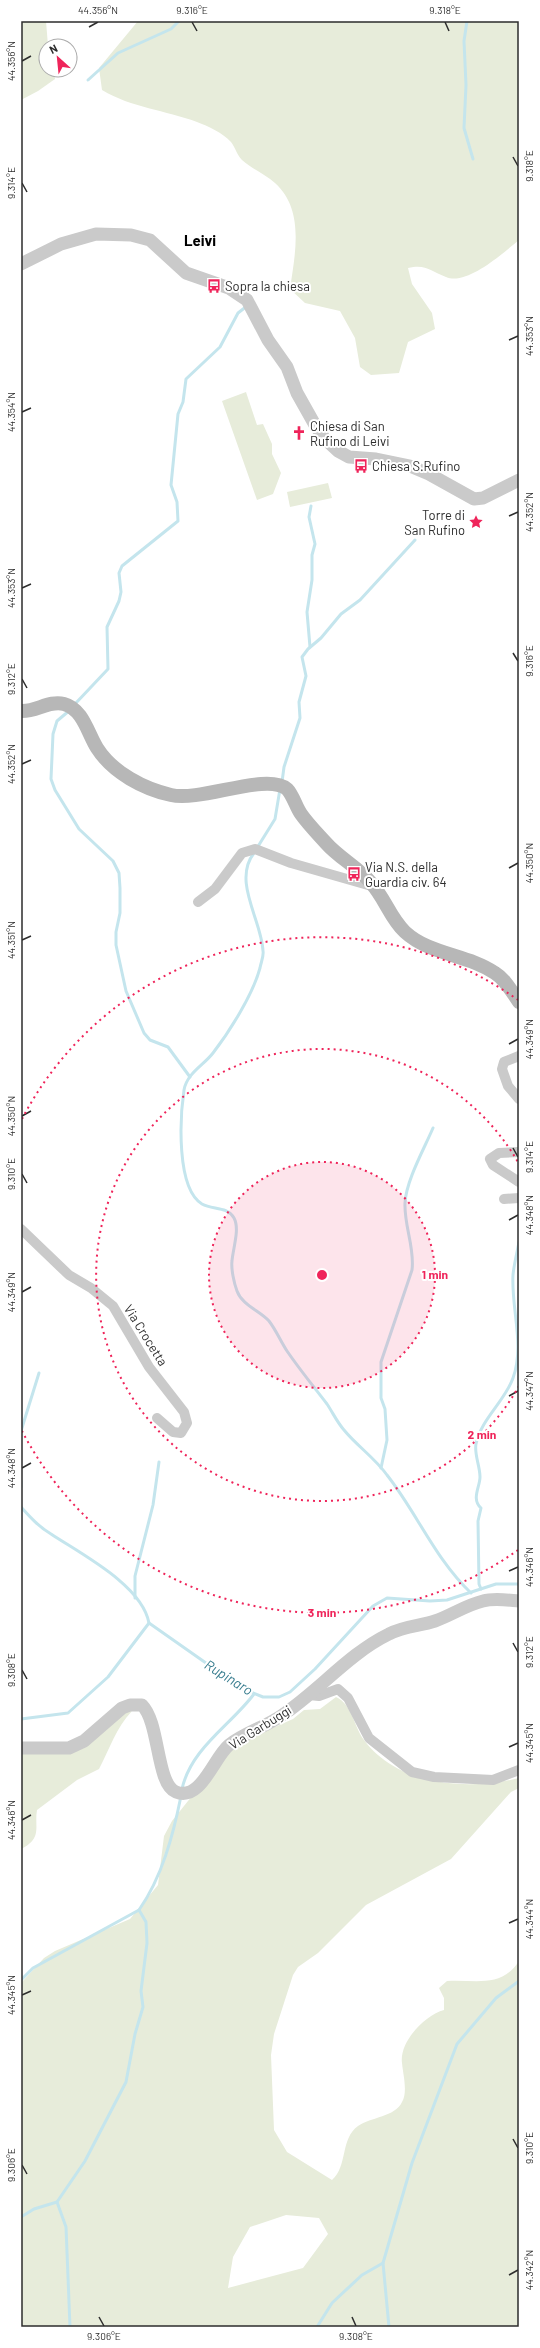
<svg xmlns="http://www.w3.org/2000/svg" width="540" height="2348" font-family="Barlow,sans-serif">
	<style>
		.green { fill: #e7ecda; fill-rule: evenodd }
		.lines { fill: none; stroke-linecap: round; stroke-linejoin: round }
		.stream { stroke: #c4e5ed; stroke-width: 3 }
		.minor { stroke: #cacaca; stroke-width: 10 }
		.tertiary { stroke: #cacaca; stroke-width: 13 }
		.secondary { stroke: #b7b7b7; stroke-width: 14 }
		.ticks { fill: none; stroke: #2d2d2d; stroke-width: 1.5 }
		.ring { fill: none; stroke: #ef245a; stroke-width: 2; stroke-dasharray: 2 4 }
		.labels { text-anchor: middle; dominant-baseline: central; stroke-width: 4; stroke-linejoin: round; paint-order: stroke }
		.poi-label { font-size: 13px; fill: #2d2d2d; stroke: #fff; text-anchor: start }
		.street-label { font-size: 13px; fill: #2d2d2d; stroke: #fff }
		.water-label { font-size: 14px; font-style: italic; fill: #357b8d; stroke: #fff }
		.quarter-label { font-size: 15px; font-weight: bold; fill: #000; stroke: #fff }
		.centre { fill: #ef245a; stroke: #fff; stroke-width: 2 }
		.ring-label { font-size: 12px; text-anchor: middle; font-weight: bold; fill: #ef245a; stroke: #fff; stroke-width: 4; stroke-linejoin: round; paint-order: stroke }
		.neatline { fill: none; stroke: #2d2d2d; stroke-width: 1.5 }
		.ticks-label { font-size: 10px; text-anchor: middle; fill: #2d2d2d }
	</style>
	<rect width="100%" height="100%" fill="#fff"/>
	<g class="green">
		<path d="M21,21H46L48,46H46V70H54L55,79L38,91L21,100Z"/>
		<path d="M138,21H519V240C503,253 467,286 446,277C429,271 427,264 408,268L412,284L432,313L435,329L408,342L399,373L371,375L360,367L355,338L340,311L305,303L290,289C295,254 305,210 275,183C265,174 252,169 242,160C237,155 235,147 231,142C223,133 208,126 197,122C165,110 132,108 102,90L99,68Z"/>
		<path d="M246,392L257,425L263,424L272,444V454L281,473L273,494L257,500L222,401Z"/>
		<path d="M328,483L332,498L290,507L287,492Z"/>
		<path d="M336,1697C352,1704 354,1727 364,1740C398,1786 468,1791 519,1778V1788L511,1792L451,1859L366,1905L318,1953L298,1967L293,1975L274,2034L271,2055L274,2130L287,2152L332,2180C348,2166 340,2139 358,2126C371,2117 395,2117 402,2102C408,2092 403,2074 402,2063C399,2042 425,2015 444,2010V1998L439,1988L447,1981C474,1979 501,1989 519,1961V2327H21V1983L44,1958L55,1951L130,1919L158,1885L164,1836L172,1821L232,1746L293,1719L304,1710L320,1709ZM286,2215L319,2218L328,2234L303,2268L228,2288L233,2257L250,2227Z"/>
		<path d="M132,1711C116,1728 110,1748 99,1769L77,1780L37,1810C34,1827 43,1838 21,1849V1753L57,1754L126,1712Z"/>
	</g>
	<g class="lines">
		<g class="stream">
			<path d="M467,21L464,41L466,85L464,128L473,159"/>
			<path d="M88,80L118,53L171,29L179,21"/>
			<path d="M310,647L307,612L312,580V555L315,544L309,517L311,506"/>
			<path d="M75,704L108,669L107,627L119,601L121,592L119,573L122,566L178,521L177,502L171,485L178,414L183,402L186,379L220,347L238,313L247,306"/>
			<path d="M70,710L57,721L53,734L51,779L55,790L79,829L113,861L119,873L120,888V913L116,932V945L126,991L144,1033L150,1040L168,1047L190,1077"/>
			<path d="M282,782L284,767L300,718L299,702L306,676L302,657L308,649L321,638L341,614L360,600L415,540"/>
			<path d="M257,848L275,819L280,789"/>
			<path d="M254,853C232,881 262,921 263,951C264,956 261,962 260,968C253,994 230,1031 213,1053C204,1065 187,1073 184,1090C180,1117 176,1188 202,1204C213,1210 227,1206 234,1218C240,1229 233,1248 232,1261C231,1269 234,1283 237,1291C242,1305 260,1311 269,1321C276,1330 281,1342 287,1351C300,1370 314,1387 327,1404C333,1413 337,1422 344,1430C357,1446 375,1458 387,1475C417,1513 435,1559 471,1593"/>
			<path d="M21,1431L39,1373"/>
			<path d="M381,1468L387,1440L385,1409L381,1398V1362L412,1270C415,1248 404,1226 405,1203C406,1181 424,1149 433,1128"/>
			<path d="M21,1481V1487"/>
			<path d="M21,1507C30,1517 39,1527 51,1534C81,1554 142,1585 149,1623"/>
			<path d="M481,1589L479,1584L478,1521L481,1508C471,1499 480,1487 480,1477C480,1466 474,1454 476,1444C481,1419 505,1401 513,1378C525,1345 511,1309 513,1275C514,1264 517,1253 519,1242"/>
			<path d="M135,1598V1576L153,1505L159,1462"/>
			<path d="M21,1719L68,1713L108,1677L149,1623L243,1689L263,1697H279L290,1692L315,1669L373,1606L387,1598L430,1601L447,1600L496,1584H519"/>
			<path d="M182,1789C191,1748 231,1725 254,1694"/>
			<path d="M21,1980L33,1968L139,1910C162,1877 173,1836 181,1796"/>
			<path d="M57,2202L66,2227L70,2327"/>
			<path d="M21,2217L34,2209L57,2202L85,2161L126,2082L135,2034L143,2007L141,1991L147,1943L146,1922L139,1910"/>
			<path d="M317,2327L332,2303L362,2275L383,2263"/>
			<path d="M389,2327L383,2263L412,2163L457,2044L496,1998L519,1981"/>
		</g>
		<g class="minor">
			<path d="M198,902L215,889L242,853L255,849L291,863L368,885L372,884"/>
			<path d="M519,1056L504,1062L502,1069L508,1086L519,1099"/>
			<path d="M519,1152L499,1153L490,1159L493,1165L519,1182"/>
			<path d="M504,1199L519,1198"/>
			<path d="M21,1229L69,1275L91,1288L113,1306L149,1367L184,1412L187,1423L181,1433L173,1432L157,1418"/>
			<path d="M309,1695L319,1696L338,1689L348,1698L369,1738L412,1772L434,1777L493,1780L519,1770"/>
		</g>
		<g class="tertiary">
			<path d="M21,264L61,244L96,234L131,235L150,240L186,273L229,288L247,300L268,340L287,367L297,393L315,425L324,438L338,451L349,457L376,459L410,466L429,474L474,499L483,498L519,480"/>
			<path d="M21,1748H69L84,1741L122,1708L130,1705H142C160,1723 156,1784 176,1792C201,1802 214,1757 229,1745C244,1733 265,1727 281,1716C319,1691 348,1654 389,1634C404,1626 420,1626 435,1621C452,1615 466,1605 483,1601C494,1598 507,1600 519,1601"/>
		</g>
		<path class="secondary" d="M21,711C36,712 49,700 64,704C83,709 88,734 97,748C113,773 144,789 171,795C201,802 267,772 287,789C293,795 296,807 301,814C308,824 317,833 326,843C339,858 358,867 371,883C385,898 390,918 405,932C430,955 467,954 495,973C505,979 512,992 519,1002"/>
	</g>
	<path class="ticks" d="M192,22L197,31M445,22L449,31M89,27L98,22M22,61L31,56M513,157L518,166M22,183L27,192M509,340L518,336M22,412L31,408M509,516L518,512M22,588L31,584M513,653L518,661M22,679L27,688M22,764L31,760M509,868L518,863M22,940L31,936M509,1044L518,1039M22,1116L31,1111M513,1148L518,1157M22,1174L27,1183M509,1220L518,1215M22,1292L31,1287M509,1396L518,1391M22,1468L31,1463M509,1571L518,1567M513,1643L518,1652M22,1670L27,1679M509,1747L518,1743M22,1820L31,1815M509,1923L518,1919M22,1995L31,1991M513,2139L518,2148M22,2165L27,2174M509,2275L518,2270M99,2317L104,2326M352,2317L356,2326"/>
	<circle cx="322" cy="1275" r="113" fill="#ef245a" fill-opacity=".12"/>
	<g class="ring">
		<circle cx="322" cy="1275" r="113"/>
		<path d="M519 1386A226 226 0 1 1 519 1164"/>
		<path d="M518 1550A338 338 0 0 1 22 1431M22 1119A338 338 0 0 1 518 1000"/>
	</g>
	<defs>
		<symbol id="bus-bare" viewBox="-9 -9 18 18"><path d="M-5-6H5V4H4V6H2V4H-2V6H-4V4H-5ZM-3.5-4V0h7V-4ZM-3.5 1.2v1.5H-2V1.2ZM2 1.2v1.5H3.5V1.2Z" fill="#ef245a" stroke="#fff" stroke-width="2.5" paint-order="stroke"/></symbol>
		<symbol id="church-bare" viewBox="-9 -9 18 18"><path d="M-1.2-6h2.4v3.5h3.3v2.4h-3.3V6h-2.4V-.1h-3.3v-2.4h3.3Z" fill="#ef245a" stroke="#fff" stroke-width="2.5" paint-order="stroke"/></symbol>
		<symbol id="sight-bare" viewBox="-9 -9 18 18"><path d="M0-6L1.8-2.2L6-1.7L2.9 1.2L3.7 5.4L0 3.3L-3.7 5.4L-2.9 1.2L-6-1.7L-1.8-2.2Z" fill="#ef245a" stroke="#fff" stroke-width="2.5" paint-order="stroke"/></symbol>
	</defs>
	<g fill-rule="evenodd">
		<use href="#bus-bare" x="204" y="276" width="20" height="20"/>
		<use href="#church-bare" x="289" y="423" width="20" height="20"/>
		<use href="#bus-bare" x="351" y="456" width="20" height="20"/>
		<use href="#sight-bare" x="466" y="512" width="20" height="20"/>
		<use href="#bus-bare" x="344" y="864" width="20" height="20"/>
	</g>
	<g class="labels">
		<g class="poi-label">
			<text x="225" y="286">Sopra la chiesa</text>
			<text x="310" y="426">Chiesa di San<tspan x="310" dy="15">Rufino di Leivi</tspan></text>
			<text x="372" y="466">Chiesa S.Rufino</text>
			<text x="465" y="515" text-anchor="end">Torre di<tspan x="465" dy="15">San Rufino</tspan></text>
			<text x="365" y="867">Via N.S. della<tspan x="365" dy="15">Guardia civ. 64</tspan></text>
		</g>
		<g class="street-label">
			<text transform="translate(146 1335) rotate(58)">Via Crocetta</text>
			<text transform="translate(260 1727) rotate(-32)">Via Garbuggi</text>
		</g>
		<g class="water-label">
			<text transform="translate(229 1677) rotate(32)">Rupinaro</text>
		</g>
		<g class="quarter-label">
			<text x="200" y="240">Leivi</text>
		</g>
	</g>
	<circle cx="322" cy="1275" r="6" class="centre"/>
	<g class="ring-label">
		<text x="435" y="1279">1 min</text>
		<text x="482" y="1439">2 min</text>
		<text x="322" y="1617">3 min</text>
	</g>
	<rect width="540" height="2348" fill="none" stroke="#ffffff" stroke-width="44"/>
	<g transform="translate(58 58) rotate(333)"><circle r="19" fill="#ffffff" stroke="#ababab"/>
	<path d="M0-3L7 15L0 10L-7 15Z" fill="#ef245a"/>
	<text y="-6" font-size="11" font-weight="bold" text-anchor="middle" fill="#2d2d2d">N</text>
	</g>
	<rect x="22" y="22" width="496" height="2304" class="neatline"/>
	<g class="ticks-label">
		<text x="98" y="14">44.356°N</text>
		<text x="192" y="14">9.316°E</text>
		<text x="445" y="14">9.318°E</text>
		<text transform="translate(11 61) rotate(-90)" y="4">44.356°N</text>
		<text transform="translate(529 166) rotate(-90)" y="4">9.318°E</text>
		<text transform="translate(11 183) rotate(-90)" y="4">9.314°E</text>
		<text transform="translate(529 336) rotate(-90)" y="4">44.353°N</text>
		<text transform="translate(11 412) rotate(-90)" y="4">44.354°N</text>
		<text transform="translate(529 512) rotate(-90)" y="4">44.352°N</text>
		<text transform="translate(11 588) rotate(-90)" y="4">44.353°N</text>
		<text transform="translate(529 661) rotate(-90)" y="4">9.316°E</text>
		<text transform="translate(11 679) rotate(-90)" y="4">9.312°E</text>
		<text transform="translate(11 764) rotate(-90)" y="4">44.352°N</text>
		<text transform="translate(529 863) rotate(-90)" y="4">44.350°N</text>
		<text transform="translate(11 940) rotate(-90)" y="4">44.351°N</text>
		<text transform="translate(529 1039) rotate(-90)" y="4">44.349°N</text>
		<text transform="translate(11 1116) rotate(-90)" y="4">44.350°N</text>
		<text transform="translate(529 1157) rotate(-90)" y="4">9.314°E</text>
		<text transform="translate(11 1174) rotate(-90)" y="4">9.310°E</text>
		<text transform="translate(529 1215) rotate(-90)" y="4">44.348°N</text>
		<text transform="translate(11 1292) rotate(-90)" y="4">44.349°N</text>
		<text transform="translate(529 1391) rotate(-90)" y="4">44.347°N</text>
		<text transform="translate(11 1468) rotate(-90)" y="4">44.348°N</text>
		<text transform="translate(529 1567) rotate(-90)" y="4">44.346°N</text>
		<text transform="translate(529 1652) rotate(-90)" y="4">9.312°E</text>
		<text transform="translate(11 1670) rotate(-90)" y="4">9.308°E</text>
		<text transform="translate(529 1743) rotate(-90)" y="4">44.345°N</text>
		<text transform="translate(11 1820) rotate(-90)" y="4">44.346°N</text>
		<text transform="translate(529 1919) rotate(-90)" y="4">44.344°N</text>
		<text transform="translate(11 1995) rotate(-90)" y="4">44.345°N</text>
		<text transform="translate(529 2148) rotate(-90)" y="4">9.310°E</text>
		<text transform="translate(11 2165) rotate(-90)" y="4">9.306°E</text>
		<text transform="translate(529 2270) rotate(-90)" y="4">44.342°N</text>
		<text x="104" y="2340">9.306°E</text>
		<text x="356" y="2340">9.308°E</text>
	</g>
</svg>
